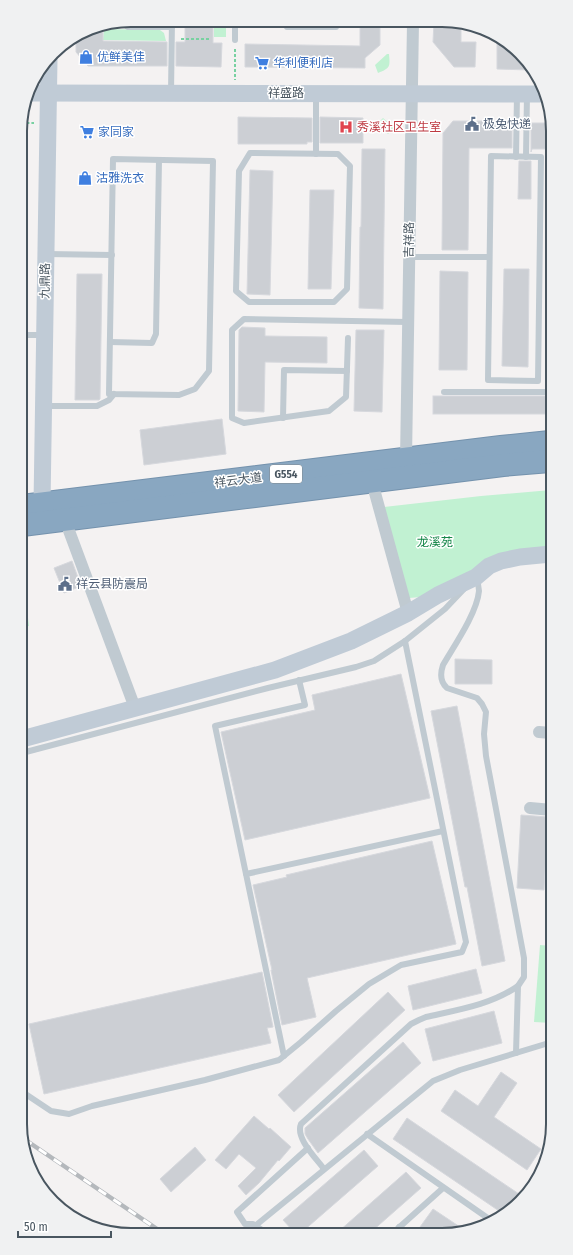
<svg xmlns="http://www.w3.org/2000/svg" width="573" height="1255" font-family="'Fira Sans Condensed','Noto Sans SC',sans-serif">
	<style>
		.green { fill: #c1f1d2 }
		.building { fill: #cccfd4; stroke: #d6d8dd }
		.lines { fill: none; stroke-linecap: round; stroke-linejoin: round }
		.highway-casing { stroke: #7492ad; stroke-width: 24 }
		.path { stroke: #78d1a1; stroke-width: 2; stroke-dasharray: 3 2; stroke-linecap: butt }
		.lane { stroke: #c0cad1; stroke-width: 6 }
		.street { stroke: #c0cad1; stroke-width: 12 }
		.secondary { stroke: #c0cbd6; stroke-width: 17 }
		.highway { stroke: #89a7c1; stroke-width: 22 }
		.rail-casing { stroke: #b4b8bc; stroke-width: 4.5 }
		.rail { stroke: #fff; stroke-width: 3; stroke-dasharray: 9; stroke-linecap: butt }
		.labels { text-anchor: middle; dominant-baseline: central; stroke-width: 3; stroke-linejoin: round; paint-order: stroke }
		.shield { fill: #fff; stroke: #808990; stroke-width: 1 }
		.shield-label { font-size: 11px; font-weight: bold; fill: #495660 }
		.shop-label { font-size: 12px; fill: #366cbe; stroke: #fff; text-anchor: start }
		.street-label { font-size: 12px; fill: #495660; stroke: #fff }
		.service-label { font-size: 12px; fill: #4e5e75; stroke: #fff; text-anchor: start }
		.health-label { font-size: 12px; fill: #be3a42; stroke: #fff; text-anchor: start }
		.park-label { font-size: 12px; fill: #168649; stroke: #fff }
		.rim { fill: none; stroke: #495660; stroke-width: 2 }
	</style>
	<rect width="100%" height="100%" fill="#f4f2f2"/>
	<g class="green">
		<rect x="214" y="21" width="12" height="16"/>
		<path d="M104,29L160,30L164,33L166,41L103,40Z"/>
		<path d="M387,54H389C390,66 391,68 378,73L375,65Z"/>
		<path d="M383,118L394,128L388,134L378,123Z"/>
		<path d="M551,490V550L502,554L421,597L409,598L384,507L481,496Z"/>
		<path d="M22,594H25L29,626L22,627Z"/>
		<path d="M540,945L552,946V1023L534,1022Z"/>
	</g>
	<g class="building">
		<path d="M185,20L213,21V43H222L221,67L176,66V42H185Z"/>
		<path d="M360,21L380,22V45L365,58V68L245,67V44L360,46Z"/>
		<path d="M434,22H461V42H476L475,67H454L433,42Z"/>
		<path d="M103,26V41L167,42V66H88L76,52V36L89,28Z"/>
		<path d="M497,39L515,48L529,70L497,69Z"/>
		<path d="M238,117L312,118V142H307V144H238Z"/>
		<path d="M320,117L363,118V143H320Z"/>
		<path d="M453,121H512V148H469L468,250H442L443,133Z"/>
		<path d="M531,123H549V149H532L531,152Z"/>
		<path d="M362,149H385L383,309L359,308L360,227H361Z"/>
		<path d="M519,161H531V199H518Z"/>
		<path d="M250,170L273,171L270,295L247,294Z"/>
		<path d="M310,190H334L331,289H308Z"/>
		<path d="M504,269H529L528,367L502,366Z"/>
		<path d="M440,271L468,272L467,370H439Z"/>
		<path d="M77,274H102L100,399L99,400H75Z"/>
		<path d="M242,327L265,328V336L327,337V363L265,362L264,412L238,411L239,330Z"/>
		<path d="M356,330H384L382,412L354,411Z"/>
		<rect x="433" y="396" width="117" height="18"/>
		<path d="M222,419L226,454L144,465L140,430Z"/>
		<path d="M72,561L81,586L64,593L54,568Z"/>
		<path d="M455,659L492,660V684H455Z"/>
		<path d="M401,674L430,798L245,840L221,732L315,710L312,695Z"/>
		<path d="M457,706L505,961L482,966L467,887H465L431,711Z"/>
		<path d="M521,815L548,817L544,890L517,888Z"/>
		<path d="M432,841L456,944L307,978L316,1017L282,1025L271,970H272L253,885L287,877L286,875Z"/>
		<path d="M476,969L482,993L413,1010L408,986Z"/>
		<path d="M262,972L273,1027L267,1028L271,1043L44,1094L29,1024Z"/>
		<path d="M388,992L405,1010L294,1112L278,1095Z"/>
		<path d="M494,1011L502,1043L433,1061L425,1029Z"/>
		<path d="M403,1042L421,1063L318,1153L308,1139L305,1134V1128Z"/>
		<path d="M501,1072L517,1083L494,1117L541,1149L527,1170L441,1111L455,1090L478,1106Z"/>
		<path d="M254,1116L269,1129L270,1128L291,1147L279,1161L278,1160L259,1183L246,1195L238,1186L256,1168L239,1154L226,1169L215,1160Z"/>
		<path d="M407,1118L519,1194L505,1215L393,1139Z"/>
		<path d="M195,1147L206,1160L171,1192L160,1179Z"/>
		<path d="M364,1150L378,1166L302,1232H294L283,1220Z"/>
		<path d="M406,1172L421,1188L371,1232H338Z"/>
		<path d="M433,1209L466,1231H426L420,1227Z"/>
	</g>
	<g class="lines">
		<defs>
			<g id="highway">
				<path d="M22,506L501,447L550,442"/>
				<path d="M22,525L503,465L550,461"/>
			</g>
		</defs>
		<use href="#highway" class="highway-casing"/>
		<g class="path">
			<path d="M181,39H209"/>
			<path d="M235,49V80"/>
			<path d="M20,130L25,123H34"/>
		</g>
		<g class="lane">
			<path d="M287,21V27H336V21"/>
			<path d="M121,22L128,27H172"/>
			<path d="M235,40V21"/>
			<path d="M171,93L172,20"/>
			<path d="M316,95V154"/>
			<path d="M250,153L338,154L350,166L347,289L334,302H249L236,291L239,171Z"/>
			<path d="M491,156L541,157L538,381L488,380Z"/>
			<path d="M516,157L517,94"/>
			<path d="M526,157L527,94"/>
			<path d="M113,159L213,161L209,371L195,389L179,395L109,394Z"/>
			<path d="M47,254L112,255"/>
			<path d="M409,257H489"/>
			<path d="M21,335H43"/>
			<path d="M348,338L346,397L329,411L244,423L232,418V330L244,319L408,322"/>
			<path d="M110,342L152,343L156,334L159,160"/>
			<path d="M444,392H550"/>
			<path d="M45,406H97L109,400L114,394"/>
			<path d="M283,418L284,370L347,371"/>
			<path d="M22,576H24"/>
			<path d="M476,579C478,583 479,587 479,591C477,613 454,646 443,665C440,674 440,682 447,688L477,698L482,704L486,712L484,734L486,756L524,958V977L518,986L516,1053"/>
			<path d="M22,753L268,688L356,667L374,661L405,641L445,609L464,589"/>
			<path d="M246,874L215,726L305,705L299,680"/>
			<path d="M284,1056L246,874L443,831"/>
			<path d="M24,1093L51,1111L69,1114L92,1106L205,1080L279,1060L301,1042L336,1011L369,984L401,965L462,952L466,942L405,641"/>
			<path d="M367,1134L492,1221"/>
			<path d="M552,1135L553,1129"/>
			<path d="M324,1169C316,1158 295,1138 301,1124L411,1024L419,1020L426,1017C457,1010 491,1005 518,986"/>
			<path d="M255,1226L433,1081L460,1070L552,1042"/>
			<path d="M399,1227L406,1231"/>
			<path d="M265,1232L253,1224H245L237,1212L308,1148"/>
			<path d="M394,1232L443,1188"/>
		</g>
		<g class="street">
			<path d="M406,459L413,22"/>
			<path d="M372,482L408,613"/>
			<path d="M65,520L135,708"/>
			<path d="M539,732L551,733"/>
			<path d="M530,808L552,810"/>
		</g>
		<g class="secondary">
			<path d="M28,93L544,94"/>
			<path d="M42,504L49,59"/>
			<path d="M22,739L275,670L351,641L408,613L438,595L476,577L489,566L501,561L520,557L551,554"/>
		</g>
		<use href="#highway" class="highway"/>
		<defs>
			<path id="rail" d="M24,1139L163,1233"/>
		</defs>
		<use href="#rail" class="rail-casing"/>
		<use href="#rail" class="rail"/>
	</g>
	<defs>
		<symbol id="shop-bare" viewBox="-9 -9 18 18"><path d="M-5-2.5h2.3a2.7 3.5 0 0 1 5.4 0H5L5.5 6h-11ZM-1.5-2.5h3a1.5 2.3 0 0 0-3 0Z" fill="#3f7fe0" stroke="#fff" stroke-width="2.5" paint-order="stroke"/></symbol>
		<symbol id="supermarket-bare" viewBox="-9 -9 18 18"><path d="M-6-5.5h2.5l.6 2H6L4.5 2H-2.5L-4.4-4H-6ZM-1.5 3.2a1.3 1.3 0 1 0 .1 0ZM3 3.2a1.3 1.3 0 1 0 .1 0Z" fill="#3f7fe0" stroke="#fff" stroke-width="2.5" paint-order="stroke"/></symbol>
		<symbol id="civic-bare" viewBox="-9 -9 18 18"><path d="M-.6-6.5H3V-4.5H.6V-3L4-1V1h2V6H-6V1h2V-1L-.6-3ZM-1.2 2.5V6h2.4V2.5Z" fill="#5c6f8a" stroke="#fff" stroke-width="2.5" paint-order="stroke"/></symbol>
		<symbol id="hospital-bare" viewBox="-9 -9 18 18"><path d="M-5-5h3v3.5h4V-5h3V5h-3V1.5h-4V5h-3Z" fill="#e0444e" stroke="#fff" stroke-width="2.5" paint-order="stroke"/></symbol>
	</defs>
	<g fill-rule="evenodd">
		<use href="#shop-bare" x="76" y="47" width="20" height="20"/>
		<use href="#supermarket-bare" x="252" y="53" width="20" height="20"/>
		<use href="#civic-bare" x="462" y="114" width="20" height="20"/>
		<use href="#hospital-bare" x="336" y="117" width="20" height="20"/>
		<use href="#supermarket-bare" x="77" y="122" width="20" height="20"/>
		<use href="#shop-bare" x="75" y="168" width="20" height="20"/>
		<use href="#civic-bare" x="55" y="574" width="20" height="20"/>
	</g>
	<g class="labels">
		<rect class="shield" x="270" y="465" width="32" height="18" rx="3"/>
		<g class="shield-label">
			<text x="286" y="474">G554</text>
		</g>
		<g class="shop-label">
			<text x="97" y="57">优鲜美佳</text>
			<text x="273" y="63">华利便利店</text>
			<text x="98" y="132">家同家</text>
			<text x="96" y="178">沽雅洗衣</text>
		</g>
		<g class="street-label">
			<text x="286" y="93">祥盛路</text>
			<text transform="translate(409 240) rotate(-89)">吉祥路</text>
			<text transform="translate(45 281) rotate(-89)">九鼎路</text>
			<text transform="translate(238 480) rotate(-7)">祥云大道</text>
		</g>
		<g class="service-label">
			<text x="483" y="124">极兔快递</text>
			<text x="76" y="584">祥云县防震局</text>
		</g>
		<g class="health-label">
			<text x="357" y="127">秀溪社区卫生室</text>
		</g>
		<g class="park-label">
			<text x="435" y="542">龙溪苑</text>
		</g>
	</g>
	<path d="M0 0H573V1255H0ZM131 27H442A104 104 0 0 1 546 131V1124A104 104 0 0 1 442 1228H131A104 104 0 0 1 27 1124V131A104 104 0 0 1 131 27Z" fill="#f0f1f2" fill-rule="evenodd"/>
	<path class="rim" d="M131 27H442A104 104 0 0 1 546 131V1124A104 104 0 0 1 442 1228H131A104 104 0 0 1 27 1124V131A104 104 0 0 1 131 27Z"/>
	<path d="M18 1231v6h93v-6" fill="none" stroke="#495660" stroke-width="2"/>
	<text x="24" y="1231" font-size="12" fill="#495660" stroke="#ffffff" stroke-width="3" paint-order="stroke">50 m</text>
</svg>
